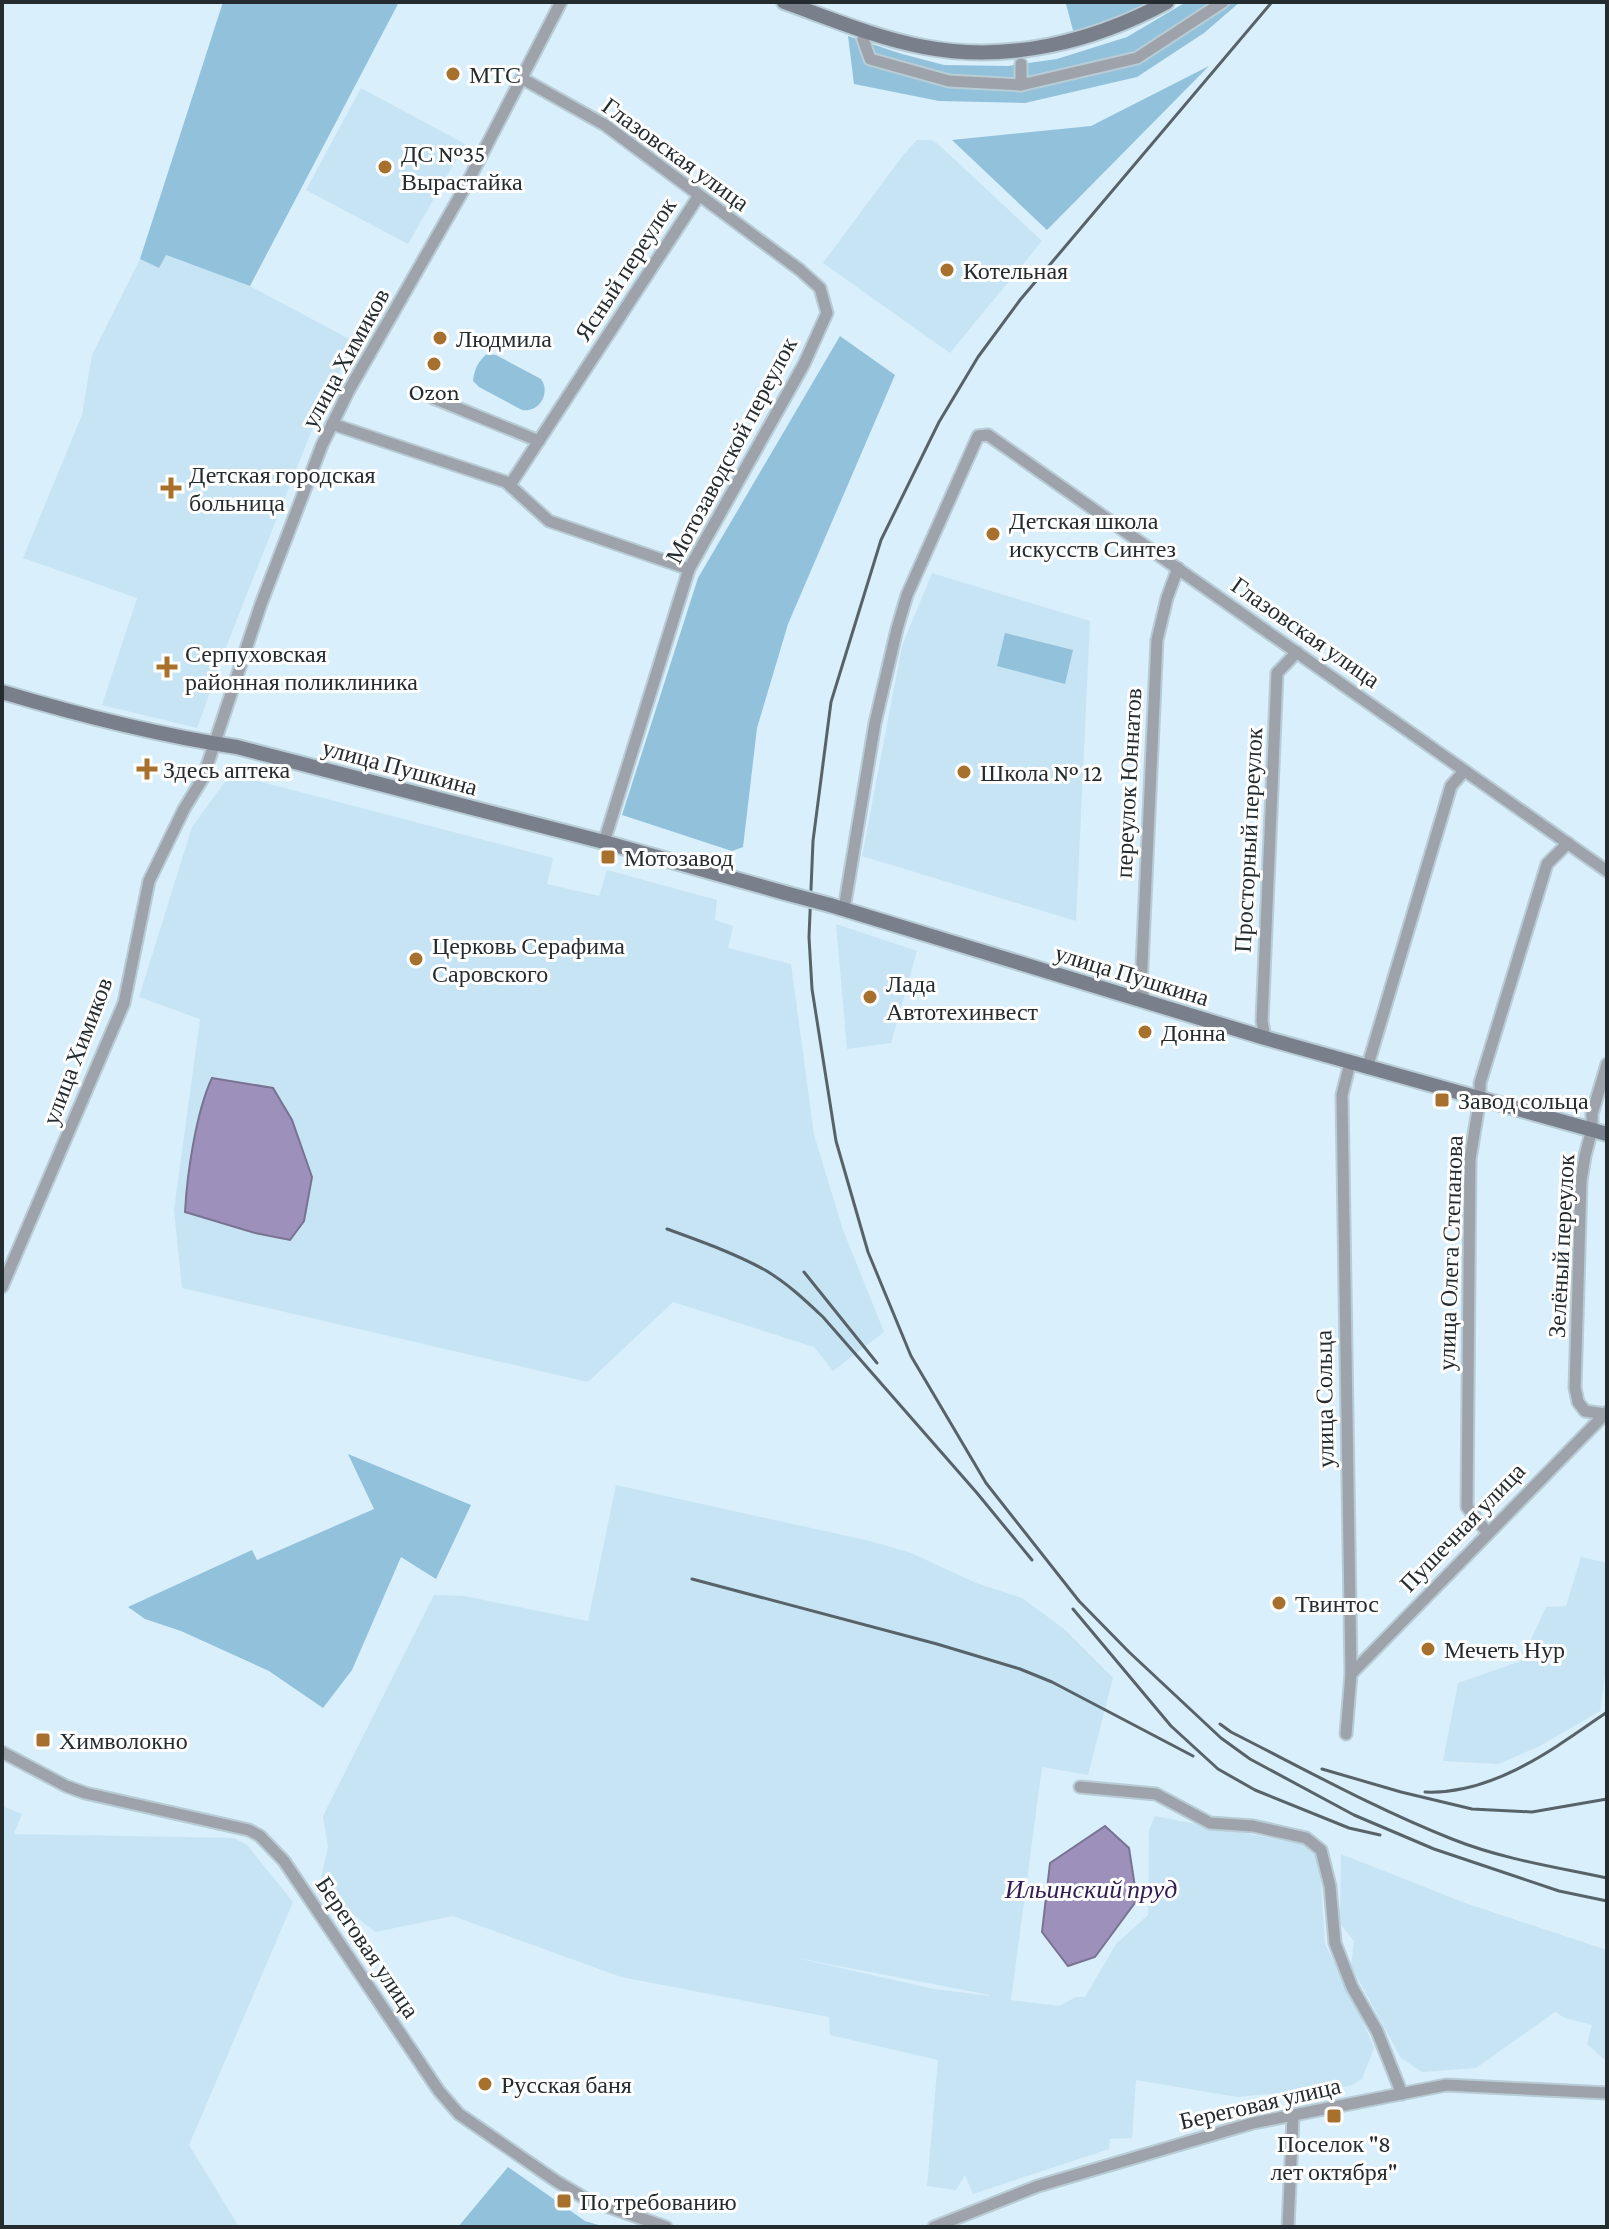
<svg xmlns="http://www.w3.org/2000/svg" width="1609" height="2229" font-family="'Crimson Pro',serif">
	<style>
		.built { fill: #c7e4f4; fill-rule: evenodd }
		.green { fill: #91c1db }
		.water { fill: #9d91bc; stroke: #797392; stroke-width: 2 }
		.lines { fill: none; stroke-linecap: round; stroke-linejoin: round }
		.street-casing { stroke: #b8ccd6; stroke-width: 15 }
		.secondary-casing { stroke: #b8ccd6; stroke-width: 18 }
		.street { stroke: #9ea2aa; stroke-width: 11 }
		.secondary { stroke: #797f8b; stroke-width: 14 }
		.rail { stroke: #576369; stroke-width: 3 }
		.secondary-bridge-casing { stroke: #b8ccd6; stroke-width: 18; stroke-linecap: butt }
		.secondary-bridge { stroke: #797f8b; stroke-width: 14 }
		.poi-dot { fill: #a8702d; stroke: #fff; stroke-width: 3 }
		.labels { text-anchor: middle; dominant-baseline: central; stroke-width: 6; stroke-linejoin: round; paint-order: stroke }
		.poi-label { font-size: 24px; fill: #242c30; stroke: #fff; text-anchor: start }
		.street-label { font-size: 24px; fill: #242c30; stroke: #fff }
		.water-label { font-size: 26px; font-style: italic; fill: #321d54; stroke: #fff }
	</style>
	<rect width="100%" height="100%" fill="#d9effb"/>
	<g class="built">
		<path d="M361,88L465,144L408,244L306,190Z"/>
		<path d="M917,140H931L938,144L1042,241L950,353L823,263L904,154Z"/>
		<path d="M165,255L250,286L355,342L317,417L233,629L197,728L102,705L137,598L23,558L82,415L92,355L140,259L159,268Z"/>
		<path d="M932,573L1090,621L1076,921L862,856L902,646Z"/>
		<path d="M235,775L553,858L547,884L599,896L607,870L717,900L715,920L733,926L728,948L791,964L814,1135L843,1230L884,1332L833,1371L814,1347L673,1302L588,1382L182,1288L174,1210L200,1019L139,997L192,827L224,783Z"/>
		<path d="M836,924L917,951L891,1043L847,1049Z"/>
		<path d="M616,1485L870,1541L911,1553L976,1583L1022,1598L1064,1629L1113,1678L1088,1775L1042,1767L1011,2000L1059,2006L1076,1997H1085L1116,1944L1148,1915L1149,1830L1155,1816L1301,1844L1319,1854L1325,1944L1356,2005L1374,2048L1362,2079L1350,2086L1237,2097L1136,2080L1132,2138L1110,2139L1109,2149L973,2194L965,2175L956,2190L927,2186L938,2060L830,2035L829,2017L621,1977L453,1916L375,1932L319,1886L328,1847L323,1816L434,1595L464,1596L588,1621ZM792,1957L990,1995V1996L934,1989Z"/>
		<path d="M1581,1557L1607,1563V1662L1600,1711L1540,1746L1498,1764L1443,1761L1458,1683L1521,1661L1546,1607L1566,1606Z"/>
		<path d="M2,1806L22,1814L14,1834L234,1838L247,1845L293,1902L189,2145L239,2227H2Z"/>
		<path d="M1341,1854L1465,1903L1607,1950V2062L1587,2044L1592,2025L1565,2018L1555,2012L1476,2068L1422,2072L1401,2058L1351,1966L1354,1941L1340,1923Z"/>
	</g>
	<g class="green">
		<path d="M223,2H399L250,286L166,255L159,268L140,259Z"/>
		<path d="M1074,2H1154L1128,17L1074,34L1066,4Z"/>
		<path d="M1186,2H1240L1204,33L1137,77L1025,103L939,101L854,84L848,36L902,54L944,65L1008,66L1057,59L1127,37Z"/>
		<path d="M1209,66L1047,230L952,140L1091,126Z"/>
		<path d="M840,336L895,375L788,624L757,728L743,847L732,851L622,815L698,578Z"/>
		<path d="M487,354L496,355L541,379C551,393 539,413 522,410L479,387L473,381C474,370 478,361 487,354Z"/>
		<path d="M1005,633L1073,650L1065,684L997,666Z"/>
		<path d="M348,1454L471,1505L436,1579L401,1557L352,1670L323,1708L269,1671L181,1631L145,1619L128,1607L252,1550L257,1560L374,1509Z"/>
		<path d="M508,2167L585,2221L605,2227H458Z"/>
	</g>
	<g class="water">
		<path d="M212,1078L273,1088L292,1120L312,1177L304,1221L290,1240L255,1233L185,1212C187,1174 196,1112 212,1078Z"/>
		<path d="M1105,1826L1129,1848L1137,1900L1095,1957L1068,1966L1042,1932L1050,1863Z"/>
	</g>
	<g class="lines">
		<defs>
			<g id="street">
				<path d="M863,39L870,59L949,81L1021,85"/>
				<path d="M1021,64V85L1137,58L1223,2"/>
				<path d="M523,79L605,125L800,270L820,288L827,313L804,364L689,569L604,842"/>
				<path d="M433,398L539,441"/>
				<path d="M332,424L506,482L549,521L689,569"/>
				<path d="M510,485L698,197"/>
				<path d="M844,909L875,723L897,629L907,595L978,436L988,435L1607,871"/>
				<path d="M1145,1001L1141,987L1157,640L1167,598L1178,568"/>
				<path d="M1265,1038L1262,1021L1277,673L1297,652"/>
				<path d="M1367,1068L1451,786L1464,771"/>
				<path d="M2,1287L124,1003L149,881L184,809L203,778L261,604L322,445L349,390L464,189L561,2"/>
				<path d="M1605,1414L1585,1411L1578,1402L1575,1388L1581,1181L1585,1156L1592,1129V1114L1607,1064"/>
				<path d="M1487,1532L1467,1507L1470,1159L1480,1098V1083L1547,864L1568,843"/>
				<path d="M1351,1674L1607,1412"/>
				<path d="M1346,1734L1351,1674L1342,1095L1350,1063"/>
				<path d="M2,1752L66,1786L85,1793L249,1830L260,1836L284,1861L439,2091L459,2114L556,2181L586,2199L666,2227"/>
				<path d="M1080,1787L1156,1794L1210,1823L1253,1826L1306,1838L1321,1850L1330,1886L1335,1943L1352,1987L1377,2031L1402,2094"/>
				<path d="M934,2227L1038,2186L1253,2123L1446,2085L1607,2093"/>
				<path d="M1288,2227L1293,2117"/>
			</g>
			<g id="secondary">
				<path d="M784,2C829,18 876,38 924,47C1008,63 1093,42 1167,2"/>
				<path d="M2,692C79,715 157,735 237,747L604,842L785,893"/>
				<path d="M830,905L1265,1038L1607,1134"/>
			</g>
		</defs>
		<use href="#street" class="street-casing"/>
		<use href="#secondary" class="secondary-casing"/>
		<use href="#street" class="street"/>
		<use href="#secondary" class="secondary"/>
		<g class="rail">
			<path d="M1272,2L1020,300L978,357L939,422L881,540L831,702L813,841L809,937L812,989L836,1141L868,1252L911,1356L986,1483L1079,1601L1129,1652L1221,1738L1250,1759L1354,1815L1434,1849L1559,1891L1607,1901"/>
			<path d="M667,1229C700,1241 734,1253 765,1270C787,1283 805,1300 823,1317L977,1493L1032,1560"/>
			<path d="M804,1272L877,1363"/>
			<path d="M692,1579L937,1644L1020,1669L1052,1682L1193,1756"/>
			<path d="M1073,1609L1171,1726L1218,1769L1255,1790L1349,1828L1380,1835"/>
			<path d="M1220,1724L1231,1732C1304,1769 1376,1809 1452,1839C1502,1859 1555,1867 1607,1878"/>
			<path d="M1322,1769L1401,1792L1472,1809L1532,1812L1607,1799"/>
			<path d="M1425,1792C1493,1795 1555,1748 1607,1712"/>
		</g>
		<defs>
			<path id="secondary-bridge" d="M785,893L830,905"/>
		</defs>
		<use href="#secondary-bridge" class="secondary-bridge-casing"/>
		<use href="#secondary-bridge" class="secondary-bridge"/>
	</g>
	<g class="poi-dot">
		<circle cx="453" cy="74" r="8"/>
		<circle cx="385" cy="167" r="8"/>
		<circle cx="947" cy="270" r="8"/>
		<circle cx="440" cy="338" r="8"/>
		<circle cx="434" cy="364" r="8"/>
		<path d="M167 476h8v8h8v8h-8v8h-8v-8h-8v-8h8z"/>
		<circle cx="993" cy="534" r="8"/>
		<path d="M163 655h8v8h8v8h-8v8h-8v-8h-8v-8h8z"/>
		<path d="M143 757h8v8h8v8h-8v8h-8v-8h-8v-8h8z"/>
		<circle cx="964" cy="772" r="8"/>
		<rect x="600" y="849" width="16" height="16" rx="4"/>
		<circle cx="416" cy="959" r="8"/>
		<circle cx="870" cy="997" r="8"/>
		<circle cx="1145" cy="1032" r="8"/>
		<rect x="1434" y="1092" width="16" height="16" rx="4"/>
		<circle cx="1279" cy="1603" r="8"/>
		<circle cx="1428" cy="1649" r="8"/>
		<rect x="35" y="1732" width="16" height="16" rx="4"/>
		<circle cx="485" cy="2084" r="8"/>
		<rect x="1326" y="2108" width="16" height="16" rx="4"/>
		<rect x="556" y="2193" width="16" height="16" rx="4"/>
	</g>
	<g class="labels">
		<g class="poi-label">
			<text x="469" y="74">МТС</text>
			<text x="401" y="153">ДС №35<tspan x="401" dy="28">Вырастайка</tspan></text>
			<text x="963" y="270">Котельная</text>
			<text x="456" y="338">Людмила</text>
			<text x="434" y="391" text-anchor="middle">Ozon</text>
			<text x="189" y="474">Детская городская<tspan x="189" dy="28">больница</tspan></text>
			<text x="1009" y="520">Детская школа<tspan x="1009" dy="28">искусств Синтез</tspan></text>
			<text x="185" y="653">Серпуховская<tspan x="185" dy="28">районная поликлиника</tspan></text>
			<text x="163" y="769">Здесь аптека</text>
			<text x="980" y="772">Школа № 12</text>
			<text x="624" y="857">Мотозавод</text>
			<text x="432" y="945">Церковь Серафима<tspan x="432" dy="28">Саровского</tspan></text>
			<text x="886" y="983">Лада<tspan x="886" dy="28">Автотехинвест</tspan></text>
			<text x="1161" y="1032">Донна</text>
			<text x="1458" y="1100">Завод сольца</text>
			<text x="1295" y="1603">Твинтос</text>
			<text x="1444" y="1649">Мечеть Нур</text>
			<text x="59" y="1740">Химволокно</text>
			<text x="501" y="2084">Русская баня</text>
			<text x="1334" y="2143" text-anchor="middle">Поселок "8<tspan x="1334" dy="28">лет октября"</tspan></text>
			<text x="580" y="2201">По требованию</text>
		</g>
		<g class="street-label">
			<text transform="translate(676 154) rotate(36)">Глазовская улица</text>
			<text transform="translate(625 269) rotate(-57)">Ясный переулок</text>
			<text transform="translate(345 358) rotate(-61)">улица Химиков</text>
			<text transform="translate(731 450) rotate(-62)">Мотозаводской переулок</text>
			<text transform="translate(1306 632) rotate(35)">Глазовская улица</text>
			<text transform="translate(400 767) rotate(15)">улица Пушкина</text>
			<text transform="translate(1128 783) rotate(-87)">переулок Юннатов</text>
			<text transform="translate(1248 840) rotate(-87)">Просторный переулок</text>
			<text transform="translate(1132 975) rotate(17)">улица Пушкина</text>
			<text transform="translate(77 1051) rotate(-69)">улица Химиков</text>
			<text transform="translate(1561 1246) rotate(-87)">Зелёный переулок</text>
			<text transform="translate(1450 1253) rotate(-88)">улица Олега Степанова</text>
			<text transform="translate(1324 1399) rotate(-91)">улица Сольца</text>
			<text transform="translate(1462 1527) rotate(-46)">Пушечная улица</text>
			<text transform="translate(368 1947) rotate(56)">Береговая улица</text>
			<text transform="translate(1260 2103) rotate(-13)">Береговая улица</text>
		</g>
		<g class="water-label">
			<text x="1091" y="1889">Ильинский пруд</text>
		</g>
	</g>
	<rect width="1609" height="2229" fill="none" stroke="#242c30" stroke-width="8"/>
</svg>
